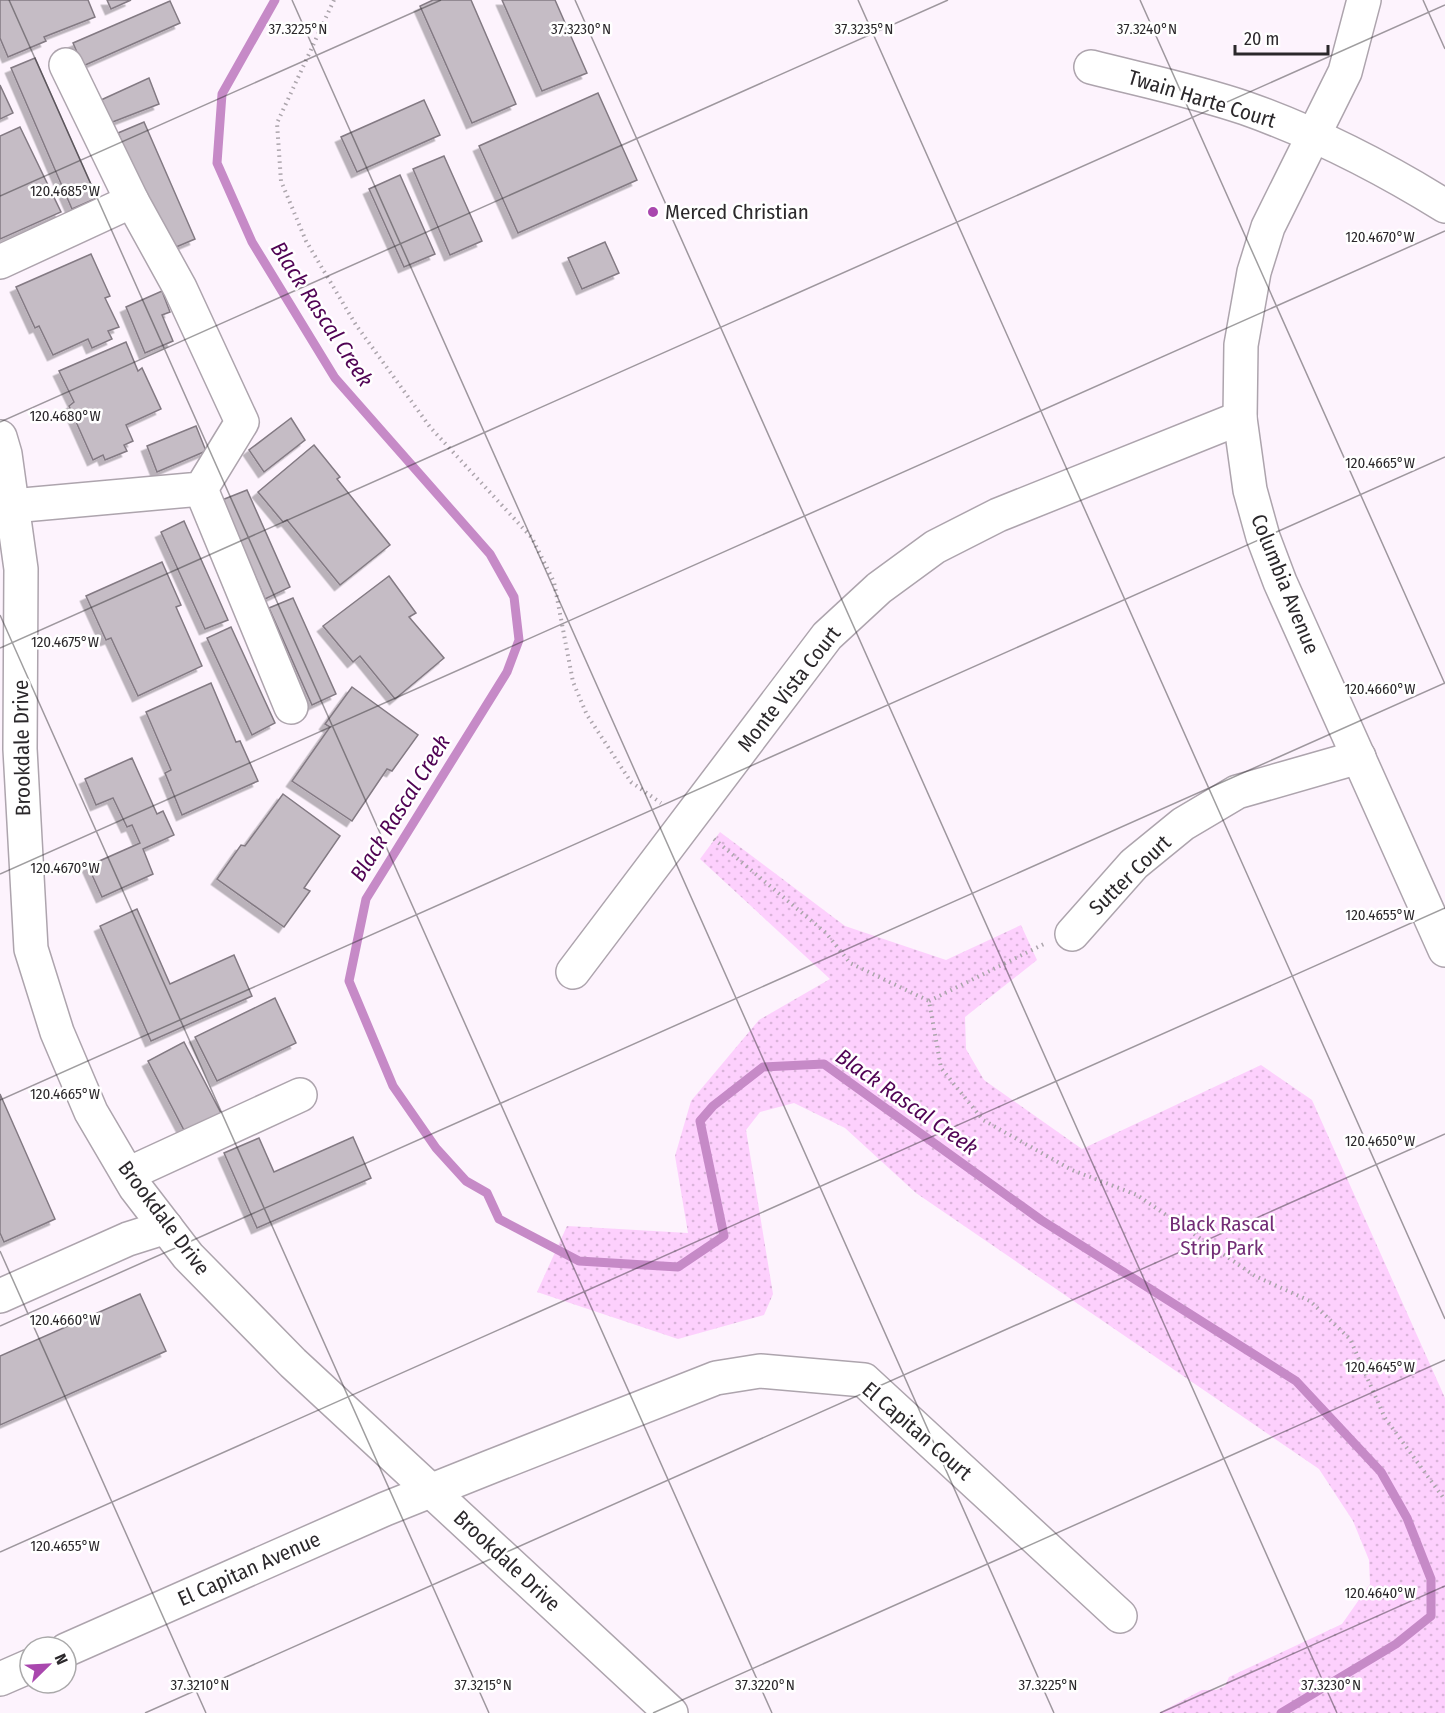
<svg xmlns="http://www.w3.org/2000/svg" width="1445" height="1713" font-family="'Fira Sans Condensed',sans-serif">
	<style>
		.green { fill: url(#green-dots) }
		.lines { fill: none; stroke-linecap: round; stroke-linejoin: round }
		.stream { stroke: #c68ac7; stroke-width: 9 }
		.building { fill: #c5bcc5; stroke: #837a83; stroke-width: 1.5; filter: url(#shadow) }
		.minor-casing { stroke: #ada4ad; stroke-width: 36 }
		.path { stroke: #aca5ac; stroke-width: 4; stroke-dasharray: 1.5 4.5; stroke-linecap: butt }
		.minor { stroke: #fff; stroke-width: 33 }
		.ticks { fill: none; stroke: #2b282b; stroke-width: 1.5; stroke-opacity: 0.45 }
		.poi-dot { fill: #a947ae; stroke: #fff; stroke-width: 2 }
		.labels { text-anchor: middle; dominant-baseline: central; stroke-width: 5; stroke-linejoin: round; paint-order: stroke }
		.street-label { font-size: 21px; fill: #2b282b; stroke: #fff }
		.poi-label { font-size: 21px; fill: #2b282b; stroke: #fff; text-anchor: start }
		.park-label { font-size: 21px; fill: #732c76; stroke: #fff }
		.water-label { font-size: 22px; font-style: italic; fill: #500354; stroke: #fff }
		.ticks-label { font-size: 15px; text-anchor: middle; fill: #2b282b; stroke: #fff; stroke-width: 5; stroke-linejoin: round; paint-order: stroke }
	</style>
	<defs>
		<pattern id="green-dots" width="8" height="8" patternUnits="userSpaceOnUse" patternTransform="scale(1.5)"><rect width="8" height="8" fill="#fdd0fd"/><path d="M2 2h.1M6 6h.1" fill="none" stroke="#d9b3d9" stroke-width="1.8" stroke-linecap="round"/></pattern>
		<filter id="shadow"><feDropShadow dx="-5.5" dy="5.5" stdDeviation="0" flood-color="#0004"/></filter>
	</defs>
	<rect width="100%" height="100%" fill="#fdf3fd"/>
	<path class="green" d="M720,832L845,926L946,960L1021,925L1037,960L965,1017L966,1049L984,1080L1082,1149L1261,1065L1312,1100L1445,1398V1713H1159L1202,1690H1216L1225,1686L1229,1677L1342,1624L1370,1584L1369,1560L1353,1521L1319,1469L916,1193L845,1128L794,1103L760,1112L746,1130L773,1294L764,1315L678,1339L537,1292L567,1226L688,1233L675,1156L691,1101L759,1020L830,979L700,859Z"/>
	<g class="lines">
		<path class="stream" d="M275,0L222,94L217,163L252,242L335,378L490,554L514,597L519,640L507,672L366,899L349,981L393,1086L436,1148L466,1181L487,1193L499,1219L579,1261L678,1267L724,1236L700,1121L713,1106L763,1067L824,1064L1041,1220L1296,1381L1381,1472L1407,1518L1431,1579V1616L1396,1644L1281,1713"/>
	</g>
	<g class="building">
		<path d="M0,0H88L95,17L44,37L46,41L8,57L0,38Z"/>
		<path d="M107,0H131L111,9Z"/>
		<path d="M433,0H471L516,104L472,123L420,6Z"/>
		<path d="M502,0H555L587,73L542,91Z"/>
		<path d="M170,1L180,23L83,66L73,43Z"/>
		<path d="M35,58L97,198L72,209L11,68Z"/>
		<path d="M149,78L159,104L110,123L101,100Z"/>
		<path d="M0,85L13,113L0,119Z"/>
		<path d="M598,93L637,180L518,233L479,146Z"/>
		<path d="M424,100L440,135L357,172L341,137Z"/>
		<path d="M144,122L195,239L169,250L118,133Z"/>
		<path d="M20,127L61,212L0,239V136Z"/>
		<path d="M444,156L482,241L450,255L413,169Z"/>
		<path d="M400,175L435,254L404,267L369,189Z"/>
		<path d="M605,242L619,273L582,289L568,258Z"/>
		<path d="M91,254L110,296L105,298L119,327L108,331L112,339L92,348L88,339L53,355L39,326L35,328L16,287Z"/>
		<path d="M162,291L170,312L162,315L173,341L145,353L126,307Z"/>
		<path d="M126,342L138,371L142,368L161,409L126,425L133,441L124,445L127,451L105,460L103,455L93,460L69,406L74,402L59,371Z"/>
		<path d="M291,418L305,440L264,472L249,450Z"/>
		<path d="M196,426L206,451L157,472L147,446Z"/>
		<path d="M314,445L340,477L337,479L390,545L340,585L287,520L283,522L258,492Z"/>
		<path d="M247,490L290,587L265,599L222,500Z"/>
		<path d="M184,521L228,620L205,629L161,532Z"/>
		<path d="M162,562L181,605L176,607L202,666L138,696L111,638L106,640L86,596Z"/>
		<path d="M389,576L416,613L409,617L444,658L395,699L360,656L353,662L323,626Z"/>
		<path d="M293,598L336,694L312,705L269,608Z"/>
		<path d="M231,627L275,723L252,735L207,638Z"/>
		<path d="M211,683L236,742L240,741L258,781L182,815L165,773L171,770L146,712Z"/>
		<path d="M352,687L418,735L392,771L387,769L352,821L292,781L330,727L325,724Z"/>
		<path d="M132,758L157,814L163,811L174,835L143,849L153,874L102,897L88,866L140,843L132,825L127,827L113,798L96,805L85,779Z"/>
		<path d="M283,794L340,836L304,888L310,891L284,927L217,879L241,845L245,846Z"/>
		<path d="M137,909L170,984L234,955L252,996L151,1041L100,926Z"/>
		<path d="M275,998L296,1043L217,1081L195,1037Z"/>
		<path d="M184,1042L223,1117L187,1136L148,1061Z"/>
		<path d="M0,1094L55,1219L4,1242L0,1233Z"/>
		<path d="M353,1137L371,1178L257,1228L224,1153L259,1138L274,1172Z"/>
		<path d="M140,1294L166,1351L0,1425V1356Z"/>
	</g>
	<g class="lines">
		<defs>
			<g id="minor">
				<path d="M1364,0L1345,72L1268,227L1254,272L1241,345L1240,418L1250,490L1263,537L1280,582L1445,950"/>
				<path d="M66,65L132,201"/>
				<path d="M1091,67C1142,80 1195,91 1245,108C1316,133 1382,167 1445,206"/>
				<path d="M0,262L132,201L180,288L242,422L201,489L12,506"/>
				<path d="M0,437L5,454L21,569L20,749L31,949L57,1032L91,1112L135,1187L188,1256L293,1363L671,1713"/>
				<path d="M201,489L291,707"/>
				<path d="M1072,934L1134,864L1183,824L1237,792L1359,757"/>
				<path d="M573,972L827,636L879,588L935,547L998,515L1240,418"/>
				<path d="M128,1174L300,1095"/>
				<path d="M0,1296L128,1239L166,1227"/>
				<path d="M66,1650L385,1509L490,1467L716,1378L760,1371L864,1380L1120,1616"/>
				<path d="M0,1679L30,1666"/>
			</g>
		</defs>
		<use href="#minor" class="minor-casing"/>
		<g class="path">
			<path d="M334,0L277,123L281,181L306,241L356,325L430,427L532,538L554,582L573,682L587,715L631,782L661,803"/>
			<path d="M714,839L826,933L850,963L929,1001L941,1068L983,1120L1072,1170L1137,1195L1255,1276L1310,1301L1350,1339L1385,1418L1445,1500"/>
			<path d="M929,1001L1044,944"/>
		</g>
		<use href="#minor" class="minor"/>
	</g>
	<path class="ticks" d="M9,0L772,1713M292,0L1054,1713M575,0L1337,1713M858,0L1445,1319M1140,0L1445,684M1423,0L1445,49M0,196L441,0M0,422L948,0M0,615L489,1713M0,648L1445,5M0,874L1445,231M0,1100L1445,457M0,1251L206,1713M0,1326L1445,683M0,1552L1445,908M145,1713L1445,1134M653,1713L1445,1360M1160,1713L1445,1586"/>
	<circle class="poi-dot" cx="653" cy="212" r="6"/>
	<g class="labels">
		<g class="street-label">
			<text transform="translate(1202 99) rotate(17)">Twain Harte Court</text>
			<text transform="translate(1285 584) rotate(68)">Columbia Avenue</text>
			<text transform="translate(789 689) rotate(-52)">Monte Vista Court</text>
			<text transform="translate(22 748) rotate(-91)">Brookdale Drive</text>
			<text transform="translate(1130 875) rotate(-44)">Sutter Court</text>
			<text transform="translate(164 1218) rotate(53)">Brookdale Drive</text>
			<text transform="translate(917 1431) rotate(41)">El Capitan Court</text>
			<text transform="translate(507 1561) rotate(43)">Brookdale Drive</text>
			<text transform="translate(249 1569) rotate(-24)">El Capitan Avenue</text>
		</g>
		<g class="poi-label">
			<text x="665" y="212">Merced Christian</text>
		</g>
		<g class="park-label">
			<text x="1222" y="1224">Black Rascal<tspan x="1222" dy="24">Strip Park</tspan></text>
		</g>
		<g class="water-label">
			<text transform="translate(322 314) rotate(57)">Black Rascal Creek</text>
			<text transform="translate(400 808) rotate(-58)">Black Rascal Creek</text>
			<text transform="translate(907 1102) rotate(35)">Black Rascal Creek</text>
		</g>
	</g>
	<g class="ticks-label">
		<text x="298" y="34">37.3225°N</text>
		<text x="581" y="34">37.3230°N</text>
		<text x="864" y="34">37.3235°N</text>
		<text x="1147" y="34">37.3240°N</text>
		<text x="65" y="196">120.4685°W</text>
		<text x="1380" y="242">120.4670°W</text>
		<text x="65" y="421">120.4680°W</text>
		<text x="1380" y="468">120.4665°W</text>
		<text x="65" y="647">120.4675°W</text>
		<text x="1380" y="694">120.4660°W</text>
		<text x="65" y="873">120.4670°W</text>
		<text x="1380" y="920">120.4655°W</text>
		<text x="65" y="1099">120.4665°W</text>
		<text x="1380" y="1146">120.4650°W</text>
		<text x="65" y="1325">120.4660°W</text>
		<text x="1380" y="1372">120.4645°W</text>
		<text x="65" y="1551">120.4655°W</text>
		<text x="1380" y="1598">120.4640°W</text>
		<text x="200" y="1690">37.3210°N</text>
		<text x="483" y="1690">37.3215°N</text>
		<text x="765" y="1690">37.3220°N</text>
		<text x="1048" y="1690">37.3225°N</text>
		<text x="1331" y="1690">37.3230°N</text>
	</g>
	<g transform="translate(48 1665) rotate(66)"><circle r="28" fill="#ffffff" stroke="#aaa9aa" stroke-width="1.5"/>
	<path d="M0-4.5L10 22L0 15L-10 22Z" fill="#a947ae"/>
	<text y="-9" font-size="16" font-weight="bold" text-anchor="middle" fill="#2b282b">N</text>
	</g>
	<path d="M1235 45v9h93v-9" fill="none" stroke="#2b282b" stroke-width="3"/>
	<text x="1244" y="45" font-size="18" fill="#2b282b" stroke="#ffffff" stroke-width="4.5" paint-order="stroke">20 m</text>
</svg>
